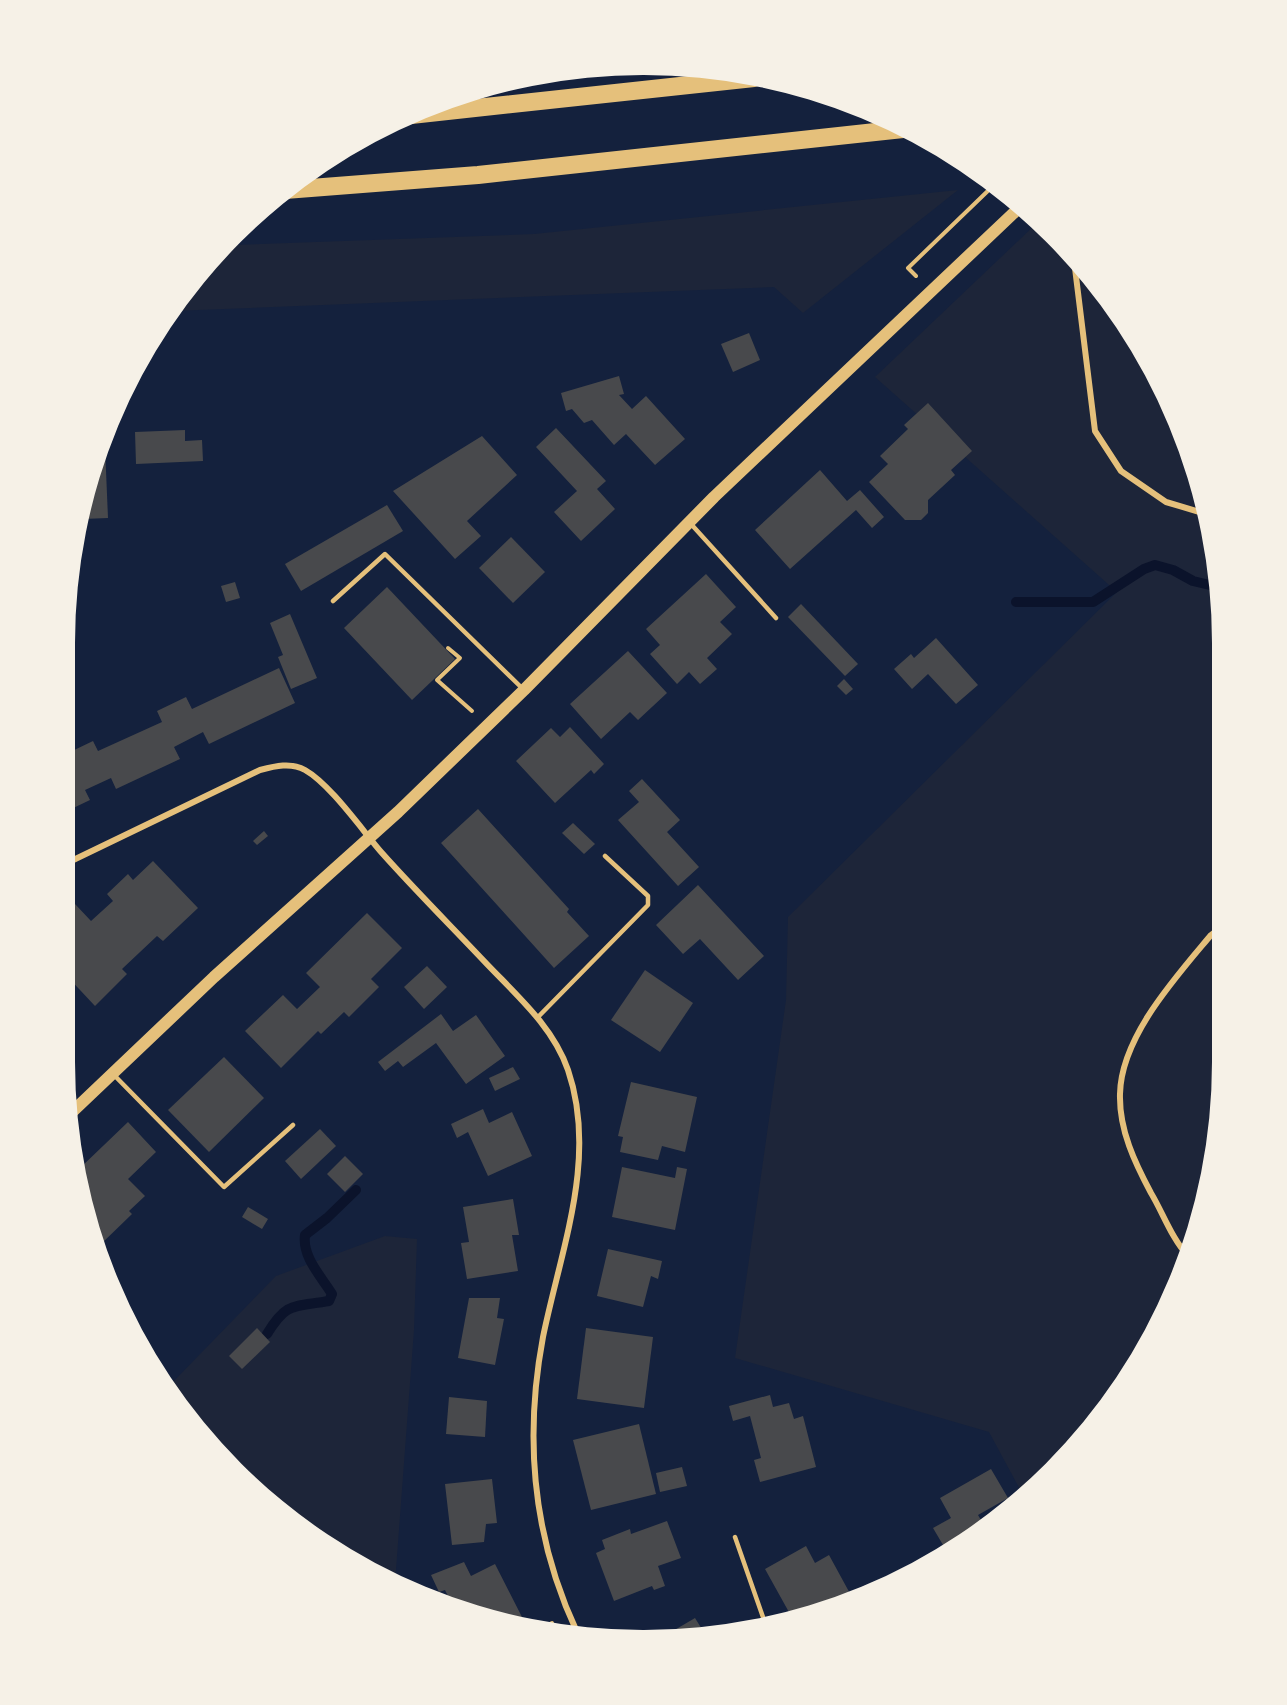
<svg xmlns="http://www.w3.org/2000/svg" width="1287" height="1705" font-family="Signika,sans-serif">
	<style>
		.green { fill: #1d2539 }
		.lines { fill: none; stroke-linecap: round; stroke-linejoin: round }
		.stream { stroke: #0b132b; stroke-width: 10 }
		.building { fill: #48494c }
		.path { stroke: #e5c07b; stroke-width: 4 }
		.service { stroke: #e5c07b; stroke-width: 4.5 }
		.minor { stroke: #e5c07b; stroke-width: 6 }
		.secondary { stroke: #e5c07b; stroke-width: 12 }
		.motorway { stroke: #e5c07b; stroke-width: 18 }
	</style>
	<rect width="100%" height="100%" fill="#14213d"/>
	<g class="green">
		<path d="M958,190L803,313L774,287L173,311L234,245L534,234Z"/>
		<path d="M1038,222L1103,291L1179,422L1217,568L1221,1100L1192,1247L1145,1351L1079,1443L1023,1495L989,1432L735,1358L786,1000L788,917L1117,592L875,377Z"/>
		<path d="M385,1236L417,1239L414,1330L395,1583L387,1581L261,1497L170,1385L276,1276Z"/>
	</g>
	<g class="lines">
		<g class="stream">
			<path d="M1016,602H1093L1144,569L1155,565L1173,570L1193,581L1218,587"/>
			<path d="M267,1334C287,1301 294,1307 329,1301L332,1294C321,1276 302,1257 305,1235L327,1218L356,1190"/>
		</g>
	</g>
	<g class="building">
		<path d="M749,333L760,360L733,372L721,344Z"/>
		<path d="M619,376L624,394L619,395L632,409L646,396L685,439L655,465L626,434L614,445L592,420L584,423L572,409L566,411L561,393Z"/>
		<path d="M928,403L972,451L951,470L955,475L928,500V513L921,520H905L869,482L888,464L880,456L908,429L904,425Z"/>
		<path d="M556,428L606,481L597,489L615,509L581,541L554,512L577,491L536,447Z"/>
		<path d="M185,430V441L202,440L203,461L136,464L135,432Z"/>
		<path d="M482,436L517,475L467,521L481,536L455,559L393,491Z"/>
		<path d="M105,447L108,518L83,519L84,494Z"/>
		<path d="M820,470L847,501L860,490L884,517L872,528L856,510L790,569L755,530Z"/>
		<path d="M387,505L403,531L301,591L285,564Z"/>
		<path d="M511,537L545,572L513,603L479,568Z"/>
		<path d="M706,574L736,607L720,622L732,634L707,658L717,669L700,684L689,672L677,684L650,654L660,645L646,629Z"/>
		<path d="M235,582L240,598L226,602L221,586Z"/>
		<path d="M387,587L455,659L412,700L344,628Z"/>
		<path d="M801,604L858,664L845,676L788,617Z"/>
		<path d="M290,614L317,678L291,689L278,657L283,655L270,623Z"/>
		<path d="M936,638L978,685L956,704L928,674L912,689L894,669L911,654L914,658Z"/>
		<path d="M628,651L667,693L638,720L630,712L601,739L570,704Z"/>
		<path d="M279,668L295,703L209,744L203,732L174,747L180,759L116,789L111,778L85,790L90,800L65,812V765L72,762L68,753L93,741L98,751L162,722L157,711L186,697L192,709Z"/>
		<path d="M844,679L853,689L846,695L837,686Z"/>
		<path d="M570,727L604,764L594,774L591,770L555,803L516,761L551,728L560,737Z"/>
		<path d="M642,779L680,820L667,832L699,867L678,886L618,820L639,802L629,791Z"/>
		<path d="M478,809L569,909L567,912L589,936L554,968L441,843Z"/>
		<path d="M573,823L595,844L584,854L562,833Z"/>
		<path d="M264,831L268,836L257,845L253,841Z"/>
		<path d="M153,861L198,908L163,941L157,936L122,969L127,974L95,1006L65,974V914L75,904L91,921L113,901L107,894L128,874L133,880Z"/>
		<path d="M698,885L764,956L738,980L700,939L683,954L656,925Z"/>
		<path d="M367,913L402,948L371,979L379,987L349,1017L344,1012L321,1034L318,1031L281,1068L245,1031L283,995L297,1009L320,987L306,973Z"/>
		<path d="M427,966L447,987L424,1009L404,987Z"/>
		<path d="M645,970L693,1003L660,1052L611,1020Z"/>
		<path d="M441,1014L453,1031L476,1015L505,1056L466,1084L436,1043L403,1067L398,1061L385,1071L378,1062Z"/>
		<path d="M224,1057L264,1098L209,1152L168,1110Z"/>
		<path d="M513,1067L520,1079L495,1091L489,1078Z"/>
		<path d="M631,1082L697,1097L685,1152L662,1146L658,1160L620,1152L623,1137L618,1136Z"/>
		<path d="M483,1109L489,1123L512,1112L532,1156L488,1176L468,1132L457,1138L451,1124Z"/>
		<path d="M128,1122L156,1152L128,1179L145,1196L129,1211L132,1214L99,1246L84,1212L79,1169Z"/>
		<path d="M320,1129L336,1146L301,1179L285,1161Z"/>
		<path d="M345,1156L363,1174L345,1192L327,1174Z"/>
		<path d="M622,1167L675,1178L677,1167L687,1169L675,1230L612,1217Z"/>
		<path d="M513,1199L519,1235H512L518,1271L467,1279L461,1243L469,1242L463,1207Z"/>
		<path d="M248,1207L268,1219L262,1229L242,1217Z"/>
		<path d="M608,1249L662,1261L658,1279L651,1276L643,1307L597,1296Z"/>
		<path d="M469,1298H500L497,1318L504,1319L495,1365L458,1358Z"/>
		<path d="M257,1328L270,1342L242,1369L229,1356Z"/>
		<path d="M586,1328L653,1337L644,1408L577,1399Z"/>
		<path d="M770,1395L773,1407L789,1403L794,1419L803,1416L816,1467L760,1482L754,1460L761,1458L750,1416L733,1421L729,1406Z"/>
		<path d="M449,1397L487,1401L485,1437L446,1434Z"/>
		<path d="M639,1424L656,1494L591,1510L573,1440Z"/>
		<path d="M682,1467L687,1486L660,1492L656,1473Z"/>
		<path d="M991,1469L1008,1498L978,1515L985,1527L946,1550L933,1528L951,1518L940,1498Z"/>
		<path d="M492,1479L497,1523L486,1524L484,1542L452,1545L445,1484Z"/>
		<path d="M667,1521L681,1558L658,1566L665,1586L654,1590L652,1586L614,1601L596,1553L605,1549L602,1540L630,1529L631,1534Z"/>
		<path d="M806,1546L815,1563L829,1555L853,1599L790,1614L765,1569Z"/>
		<path d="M464,1562L471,1576L495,1564L522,1617L511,1623L451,1602L445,1590L439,1592L431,1575Z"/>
		<path d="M695,1618L705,1634L682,1639L661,1638Z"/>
	</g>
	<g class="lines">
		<g class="path">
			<path d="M916,276L908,268L994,185"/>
			<path d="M448,648L460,658L437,680L472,711"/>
			<path d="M539,1630L552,1623"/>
		</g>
		<g class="service">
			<path d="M691,524L776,618"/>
			<path d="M333,601L385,554L524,690"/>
			<path d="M538,1017L648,905V896L605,856"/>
			<path d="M113,1074L224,1187L293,1125"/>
			<path d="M735,1537L764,1620"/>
		</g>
		<g class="minor">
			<path d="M1074,260L1095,431L1121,471L1166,502L1203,513"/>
			<path d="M65,864L260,770C275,766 291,762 305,770C330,784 362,830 382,853C415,890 450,925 484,961C515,994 553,1026 568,1070C598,1158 561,1249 543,1337C524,1438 533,1538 577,1632"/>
			<path d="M1188,1256C1172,1239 1163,1213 1151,1193C1135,1163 1119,1130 1120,1094C1121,1037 1176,977 1211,935L1220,928"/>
		</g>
		<path class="secondary" d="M71,1113L214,977L398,812L524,690L714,497L1021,206"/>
		<g class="motorway">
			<path d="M411,115L754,78"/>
			<path d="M285,190L478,175L903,129"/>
		</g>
	</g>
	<path d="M0 0H1287V1705H0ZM643 75H644A568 568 0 0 1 1212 643V1062A568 568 0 0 1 644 1630H643A568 568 0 0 1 75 1062V643A568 568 0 0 1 643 75Z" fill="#f6f1e7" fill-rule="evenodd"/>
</svg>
